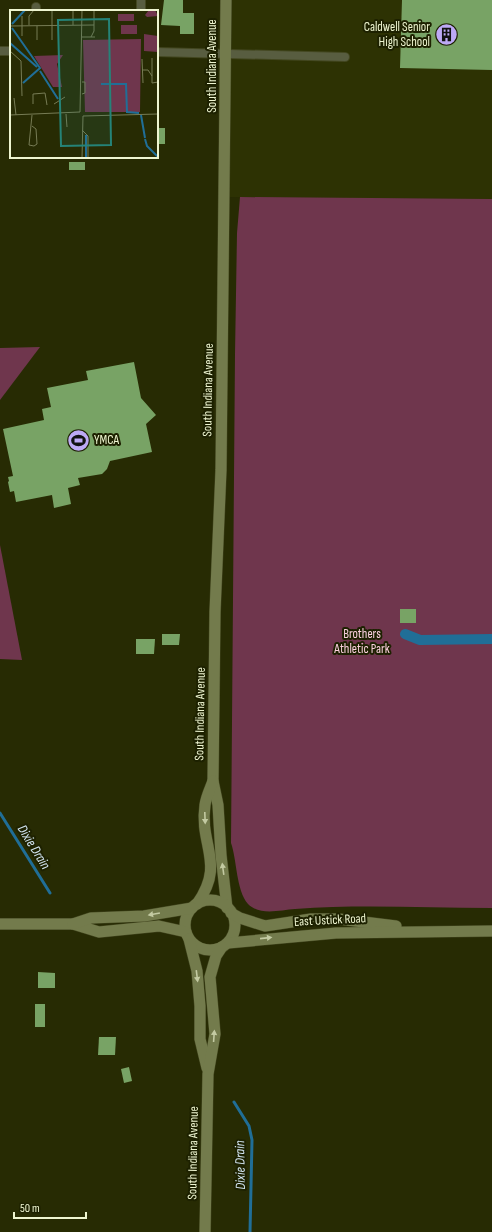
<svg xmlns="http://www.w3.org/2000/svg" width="492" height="1232" font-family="'Sofia Sans Condensed',sans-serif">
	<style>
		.built { fill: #2d3203 }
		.green { fill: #6f364d }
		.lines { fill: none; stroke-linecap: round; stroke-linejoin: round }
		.stream { stroke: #206e97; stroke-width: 3 }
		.canal { stroke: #206e97; stroke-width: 10 }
		.building { fill: #78a365 }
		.minor-casing { stroke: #434720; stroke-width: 10 }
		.secondary-casing { stroke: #434720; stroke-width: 12 }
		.minor { stroke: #585d40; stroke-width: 8 }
		.secondary { stroke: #737b4c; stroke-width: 11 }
		.oneway { fill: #c3caa2 }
		.labels { text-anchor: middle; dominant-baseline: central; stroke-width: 4; stroke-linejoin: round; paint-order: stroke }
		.poi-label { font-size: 13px; fill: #eef5d0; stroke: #1d2100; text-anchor: end }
		.street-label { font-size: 13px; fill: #eef5d0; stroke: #1d2100 }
		.park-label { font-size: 13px; fill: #fdd2e0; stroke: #1d2100 }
		.water-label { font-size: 14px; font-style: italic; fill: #d4e6f2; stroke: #1d2100 }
		.inset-river { fill: none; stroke: #206e97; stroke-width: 2 }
		.inset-road { fill: none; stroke: #777c55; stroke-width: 1 }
		.view { fill: #258378; fill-opacity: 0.15; stroke: #258378; stroke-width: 2 }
		.inset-edge { fill: none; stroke: #eef5d0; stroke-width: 2 }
	</style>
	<rect width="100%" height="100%" fill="#272b03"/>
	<path class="built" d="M226,0H492V199L225,197Z"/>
	<g class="green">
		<path d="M240,197L492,199V908C426,908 360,904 295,909C280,910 260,916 248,904C236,890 237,860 231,843L235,354L237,233Z"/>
		<path d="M40,347L0,400V348Z"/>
		<path d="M0,545L22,660L0,659Z"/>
	</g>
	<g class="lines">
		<g class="stream">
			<path d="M0,813L50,893"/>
			<path d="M234,1102L249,1126L252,1140L250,1232"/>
		</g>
		<path class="canal" d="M405,634L420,640L492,639"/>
	</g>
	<g class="building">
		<path d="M164,0H183V13H194V34H180V26L161,25Z"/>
		<path d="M402,0H492V70L400,68Z"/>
		<rect x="157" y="128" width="8" height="16"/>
		<rect x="69" y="162" width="16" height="8"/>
		<path d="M134,362L141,398L156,415L146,424L152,452L110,461L107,469L102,474L78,478L80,485L68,488L71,504L54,508L52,495L16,502L14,491L10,492L8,482L9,481L8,477L13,476L3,429L44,420L42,409L51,407L47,388L88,380L86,371Z"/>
		<rect x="400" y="609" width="16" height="14"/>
		<path d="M162,634H180L179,645H162Z"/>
		<path d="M136,639H155L154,654H136Z"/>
		<path d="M38,972L55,973V988H38Z"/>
		<rect x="35" y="1004" width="10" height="23"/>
		<path d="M99,1037H116L115,1055H98Z"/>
		<path d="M129,1067L132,1081L124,1083L121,1069Z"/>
	</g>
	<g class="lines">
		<defs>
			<g id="minor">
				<path d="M36,11V7"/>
				<path d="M141,11V0"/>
				<path d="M0,51H11"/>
				<path d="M157,52L345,57"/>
			</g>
			<g id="secondary">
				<path d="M226,0L221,470L215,612L213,781L218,805L221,855L227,908"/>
				<circle cx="210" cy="925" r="25"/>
				<path d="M197,904C226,863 199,846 205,805C206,797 210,789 213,781"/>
				<path d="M231,913L240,918L265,926L311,919H339L396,926"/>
				<path d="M0,924H73L99,932L159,926L186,932"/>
				<path d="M73,924L91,918L144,916L192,908"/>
				<path d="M189,939L197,971L200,1006V1039L207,1068"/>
				<path d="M228,943L336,933L492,931"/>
				<path d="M205,1232L208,1074L215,1034L210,977L216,956L222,947"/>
			</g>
		</defs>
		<use href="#minor" class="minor-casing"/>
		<use href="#secondary" class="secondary-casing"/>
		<use href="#minor" class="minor"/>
		<use href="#secondary" class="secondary"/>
	</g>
	<defs><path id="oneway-solid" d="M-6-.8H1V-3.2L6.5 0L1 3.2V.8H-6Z"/></defs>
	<g class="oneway">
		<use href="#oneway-solid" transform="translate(205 818) rotate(88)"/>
		<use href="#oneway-solid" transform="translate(223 869) rotate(-98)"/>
		<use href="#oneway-solid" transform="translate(154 914) rotate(170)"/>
		<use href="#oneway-solid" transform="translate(266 938) rotate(-6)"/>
		<use href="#oneway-solid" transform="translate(197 976) rotate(83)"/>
		<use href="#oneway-solid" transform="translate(214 1036) rotate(-86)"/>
	</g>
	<defs>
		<symbol id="building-disc" viewBox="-11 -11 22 22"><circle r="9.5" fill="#bda9f5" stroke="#1d2100"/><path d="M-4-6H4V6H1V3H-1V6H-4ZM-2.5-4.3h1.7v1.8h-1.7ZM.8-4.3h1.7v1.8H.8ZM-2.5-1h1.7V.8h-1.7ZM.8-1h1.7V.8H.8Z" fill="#111"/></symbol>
		<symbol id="stadium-disc" viewBox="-11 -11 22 22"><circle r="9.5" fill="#bda9f5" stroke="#1d2100"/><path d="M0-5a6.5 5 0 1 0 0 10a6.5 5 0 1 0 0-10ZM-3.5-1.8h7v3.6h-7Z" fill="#111"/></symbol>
	</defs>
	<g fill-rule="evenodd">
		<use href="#building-disc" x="434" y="22" width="25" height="25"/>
		<use href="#stadium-disc" x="66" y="428" width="25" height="25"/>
	</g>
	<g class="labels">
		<g class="poi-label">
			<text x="430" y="27">Caldwell Senior<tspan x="430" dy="15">High School</tspan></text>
			<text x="94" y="440" text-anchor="start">YMCA</text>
		</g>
		<g class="street-label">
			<text transform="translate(212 66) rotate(-90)">South Indiana Avenue</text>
			<text transform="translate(208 390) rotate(-89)">South Indiana Avenue</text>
			<text transform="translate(200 714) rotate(-89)">South Indiana Avenue</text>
			<text transform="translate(330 920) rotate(-3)">East Ustick Road</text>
			<text transform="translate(193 1153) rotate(-89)">South Indiana Avenue</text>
		</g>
		<g class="park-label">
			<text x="362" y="634">Brothers<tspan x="362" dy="15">Athletic Park</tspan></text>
		</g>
		<g class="water-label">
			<text transform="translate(34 847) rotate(58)">Dixie Drain</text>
			<text transform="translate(240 1165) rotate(-91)">Dixie Drain</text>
		</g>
	</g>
	<g transform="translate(10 10)">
		<rect width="148" height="148" fill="#272b03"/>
		<path d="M139,0H145L148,6L137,7L135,5ZM108,4H124V11H108ZM111,15H127V24H111ZM134,24L148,26V42L134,41ZM131,29L130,102H75L73,30ZM53,45L47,54L52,77H43L24,46Z" fill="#6f364d"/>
		<path class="inset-river" d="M2,14L15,0M2,18L30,58L13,73M0,33L27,57M30,61L48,89M91,74H116L117,102L129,103M131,105L135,128M76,125V148M135,129L137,136L148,147"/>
		<path class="inset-road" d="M63,0V15M12,6V26M19,15V6L24,0M0,16L84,15M72,27H85M81,27L84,21V0M27,30V16M42,30V0M0,41L11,51L12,86M142,48V73L148,72M132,49L133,73M132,60H138L142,66M72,72H75V83L72,84M4,88L6,105M23,94V84L35,83L37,95M44,94L55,87M70,102L72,0M56,104L57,117M0,105L70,102M73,106L148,104M22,116L26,119L27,134L24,136L19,135L22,105M72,120L78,126V148M72,148L73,106"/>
		<path class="view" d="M99,9L101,135L51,136L48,10Z"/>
		<rect width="148" height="148" class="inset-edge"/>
	</g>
	<path d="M14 1212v6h72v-6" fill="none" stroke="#eef5d0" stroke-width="2"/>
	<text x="20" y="1212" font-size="12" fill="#eef5d0" stroke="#1d2100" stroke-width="3" paint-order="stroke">50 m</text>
</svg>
